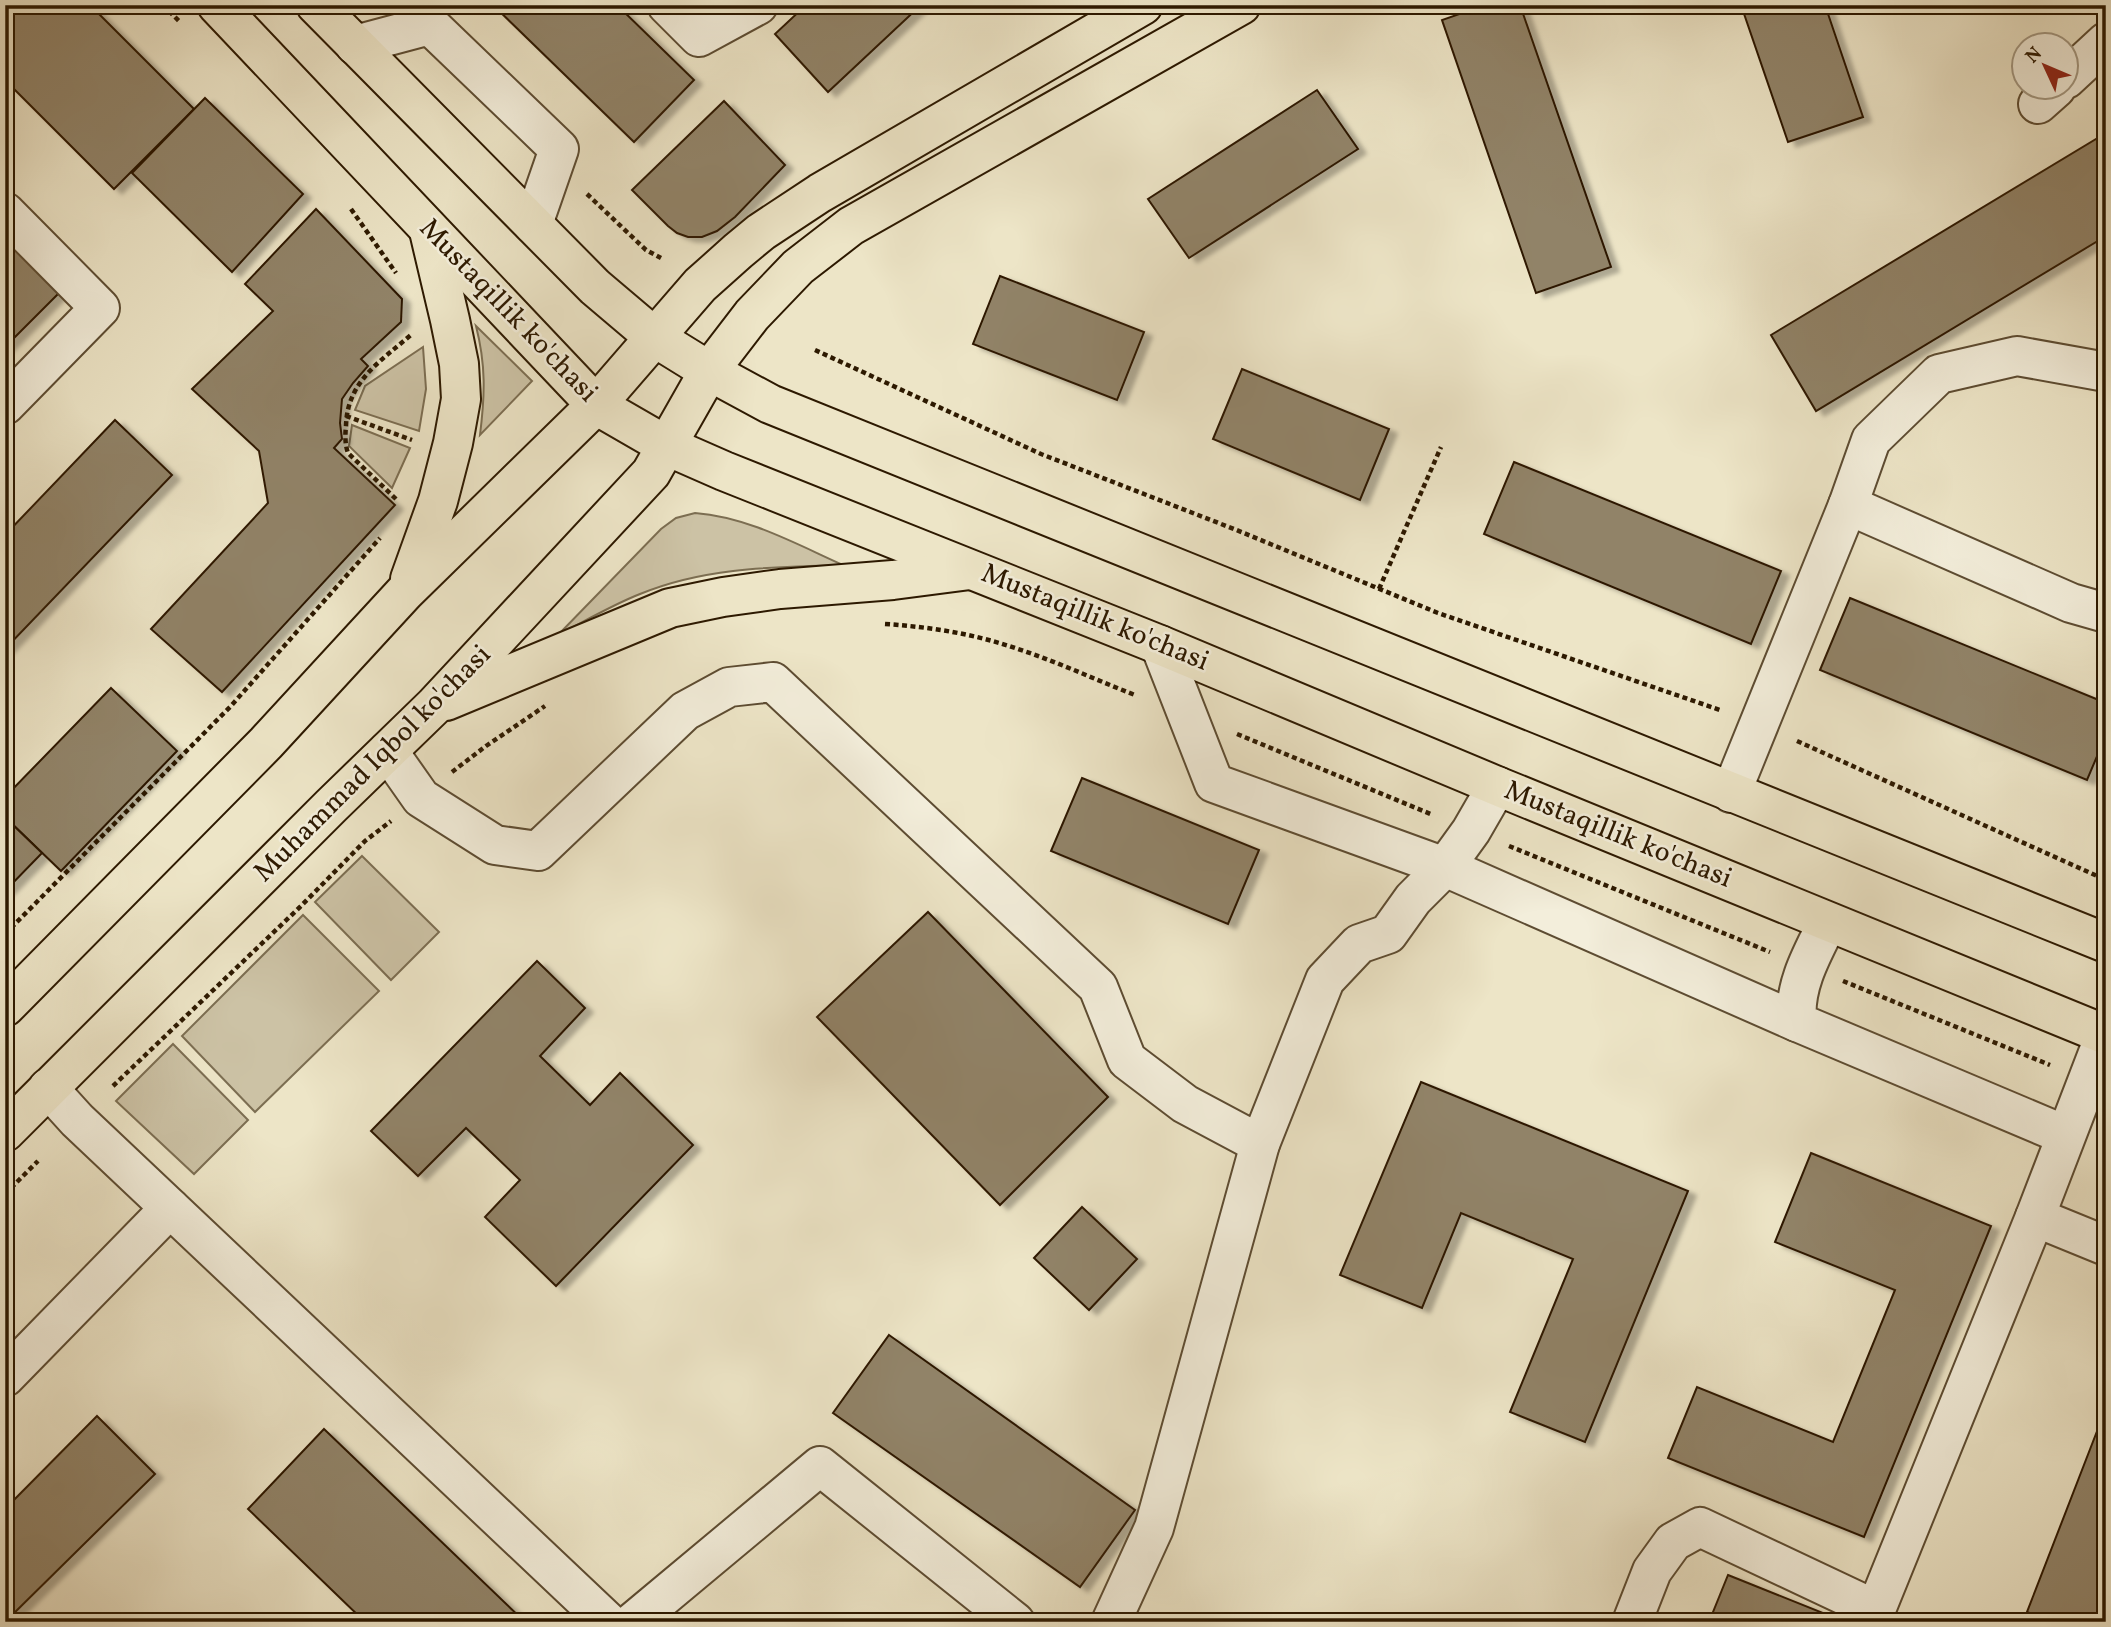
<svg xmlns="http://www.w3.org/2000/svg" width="2111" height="1627" font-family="Vollkorn,serif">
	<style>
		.green { fill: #ccc2a5; stroke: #7c6e52; stroke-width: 2 }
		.building { fill: #918367; stroke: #2d1900; stroke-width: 2; filter: url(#shadow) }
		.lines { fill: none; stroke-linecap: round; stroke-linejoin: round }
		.minor-casing { stroke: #5d4c32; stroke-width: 42 }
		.major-casing { stroke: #2d1900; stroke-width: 42 }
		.path { stroke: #2d1900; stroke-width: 4.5; stroke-dasharray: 5 3.5; stroke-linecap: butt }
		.minor { stroke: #f3eedb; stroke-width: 38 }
		.major { stroke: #ede5c7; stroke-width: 38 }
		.labels { text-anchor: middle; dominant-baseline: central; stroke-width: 5; stroke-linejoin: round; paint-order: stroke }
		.street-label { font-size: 28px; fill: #2d1900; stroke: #f3eedb }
	</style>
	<defs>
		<filter id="shadow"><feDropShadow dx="8" dy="4.5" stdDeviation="2" flood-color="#0004"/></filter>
	</defs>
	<rect width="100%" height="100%" fill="#ede5c7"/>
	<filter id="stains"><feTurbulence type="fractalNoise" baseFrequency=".00286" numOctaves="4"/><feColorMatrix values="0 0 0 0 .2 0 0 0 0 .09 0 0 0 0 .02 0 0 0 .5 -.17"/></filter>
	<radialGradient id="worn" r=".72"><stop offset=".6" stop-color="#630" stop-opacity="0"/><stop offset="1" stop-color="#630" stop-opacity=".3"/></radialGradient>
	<g class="green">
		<path d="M476,326L532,381L480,435C485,395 486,365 476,326Z"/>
		<path d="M423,347L426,389L419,431L355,410L365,386Z"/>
		<path d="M352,425L410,448L392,488L349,446Z"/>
		<path d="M695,513C748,517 796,544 843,565C775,567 705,567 640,594C612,605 585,621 558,635L661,529L676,518Z"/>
		<path d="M362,856L439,932L391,980L315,902Z"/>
		<path d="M303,915L379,991L255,1112L182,1036Z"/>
		<path d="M173,1044L248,1120L194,1174L116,1101Z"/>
	</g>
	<g class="building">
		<path d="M5,5H90L194,109L114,189L5,80Z"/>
		<path d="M493,5H617L694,80L634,142Z"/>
		<path d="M806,5H921L828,92L775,34Z"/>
		<path d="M1485,5H1520L1611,267L1536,293L1442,20Z"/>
		<path d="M1741,5H1825L1863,117L1788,142Z"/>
		<path d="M1317,90L1358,149L1189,258L1148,199Z"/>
		<path d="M205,98L303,194L232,272L132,173Z"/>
		<path d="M724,101L785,165L735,217L717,231L702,237H688L677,233L668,226L632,190Z"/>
		<path d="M2106,133V236L1816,411L1771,335Z"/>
		<path d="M316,209L402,299L401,322L361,359L368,366L353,383L342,399L340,423L342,439L334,448L395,505L222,692L151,629L268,503L259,451L192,389L273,311L245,284Z"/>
		<path d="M5,233L62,290L5,347Z"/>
		<path d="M1000,276L1144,332L1117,400L973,344Z"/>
		<path d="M1242,369L1389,429L1360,500L1213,439Z"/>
		<path d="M115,420L172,475L5,649V535Z"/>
		<path d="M1514,462L1781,571L1751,644L1484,534Z"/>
		<path d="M1850,598L2106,703V735L2087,780L1820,670Z"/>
		<path d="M111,688L177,751L61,871L5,817V797Z"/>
		<path d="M1082,778L1259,850L1228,924L1051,851Z"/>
		<path d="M12,824L42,853L5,891V832Z"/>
		<path d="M928,912L1108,1097L1000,1205L817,1017Z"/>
		<path d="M537,961L585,1008L540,1056L590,1105L620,1073L693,1145L556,1286L485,1217L520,1180L466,1128L418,1176L371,1131Z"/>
		<path d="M1421,1082L1688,1191L1585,1442L1510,1412L1573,1259L1461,1213L1422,1308L1340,1275Z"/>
		<path d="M1811,1153L1991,1226L1864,1537L1668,1458L1697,1387L1833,1442L1895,1290L1775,1242Z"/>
		<path d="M1082,1207L1137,1259L1089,1310L1034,1258Z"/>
		<path d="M889,1335L1135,1510L1080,1587L833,1413Z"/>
		<path d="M2106,1408V1622H2052L2027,1612Z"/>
		<path d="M97,1416L155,1474L5,1622V1509Z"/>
		<path d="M324,1429L525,1622H365L248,1509Z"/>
		<path d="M1728,1575L1838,1619L1837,1622H1709Z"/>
	</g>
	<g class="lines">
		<defs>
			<g id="minor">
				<path d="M667,5L699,37L758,5"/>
				<path d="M355,45L430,25L559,149L533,224"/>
				<path d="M2066,79L2106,42"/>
				<path d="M2038,104L2056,88"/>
				<path d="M5,212L100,308L5,405"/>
				<path d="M1848,505L2071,603L2106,613"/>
				<path d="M1160,645L1214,783L1445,867L1471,831L1497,786"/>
				<path d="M388,751L421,798L495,845L538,851L685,711L729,687L773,682L1098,987L1127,1060L1185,1104L1260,1144"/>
				<path d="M1731,793L1848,505L1871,440L1939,374L2017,356L2106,372"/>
				<path d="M1828,922C1813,952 1793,986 1797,1022L2065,1135"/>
				<path d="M48,1088L77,1120L608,1622"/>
				<path d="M2035,1217L2106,1246"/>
				<path d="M5,1377L170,1208"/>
				<path d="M633,1622L820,1466L1015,1622"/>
				<path d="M1111,1622L1154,1528L1260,1144L1325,980L1359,944L1388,934L1413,899L1445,867L1797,1022"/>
				<path d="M1632,1622L1652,1571L1673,1542L1700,1527L1876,1610"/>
				<path d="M1871,1622L2035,1217L2105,1035"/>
			</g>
			<g id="major">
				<path d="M217,5L596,405L667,446L724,471L1160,645L1497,786L2106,1035"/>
				<path d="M316,5L595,287L654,337L709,371L770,404L2106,943"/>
				<path d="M410,579L438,501L453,443L461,399L459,364L450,320L429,231"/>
				<path d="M446,701L670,608L723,597L780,589L893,580L970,570"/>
				<path d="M5,1007L266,743L405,592L596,405L700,285L738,251L761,232L820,193L1143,5"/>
				<path d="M5,1132L331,806L434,706L651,473L709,371L752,315L798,267L851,226L1241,5"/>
			</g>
		</defs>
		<use href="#minor" class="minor-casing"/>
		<use href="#major" class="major-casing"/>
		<g class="path">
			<path d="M163,5L180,22"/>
			<path d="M587,194L646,250L661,258"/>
			<path d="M351,209L396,273"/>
			<path d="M815,350L1041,454L1234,529L1438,613L1720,710"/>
			<path d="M346,416L412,440"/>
			<path d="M396,499L348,453C345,445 345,435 346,426C347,381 381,361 412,334"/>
			<path d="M1379,589L1441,447"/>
			<path d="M885,624C931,627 975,634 1018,649C1058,662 1096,680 1135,695"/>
			<path d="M1237,734L1433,815"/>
			<path d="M1797,741L2106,880"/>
			<path d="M452,772L486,746L545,706"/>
			<path d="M1509,846L1770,952"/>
			<path d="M5,934L230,707L380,538"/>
			<path d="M1843,981L2050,1065"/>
			<path d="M113,1086L300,907L365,841L391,821"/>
			<path d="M5,1194L38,1161"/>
		</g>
		<use href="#minor" class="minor"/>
		<use href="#major" class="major"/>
	</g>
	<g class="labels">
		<g class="street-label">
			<text transform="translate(508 311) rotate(46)">Mustaqillik ko'chasi</text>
			<text transform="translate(1095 618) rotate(22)">Mustaqillik ko'chasi</text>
			<text transform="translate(373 764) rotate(-45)">Muhammad Iqbol ko'chasi</text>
			<text transform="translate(1618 835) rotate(22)">Mustaqillik ko'chasi</text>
		</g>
	</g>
	<rect width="2111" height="1627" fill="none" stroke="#ede5c7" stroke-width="28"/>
	<rect x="7" y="7" width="2097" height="1613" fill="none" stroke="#2d1900" stroke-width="3.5"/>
	<rect x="14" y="14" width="2083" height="1599" fill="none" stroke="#2d1900" stroke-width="2"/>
	<g transform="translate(2045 66) rotate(314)"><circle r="33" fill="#f3eedb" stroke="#a49983" stroke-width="2"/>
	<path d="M0-5L12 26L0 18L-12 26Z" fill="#8f2418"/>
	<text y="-10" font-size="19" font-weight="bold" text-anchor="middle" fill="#2d1900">N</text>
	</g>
	<rect width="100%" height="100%" filter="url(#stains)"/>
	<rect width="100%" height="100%" fill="url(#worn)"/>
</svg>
